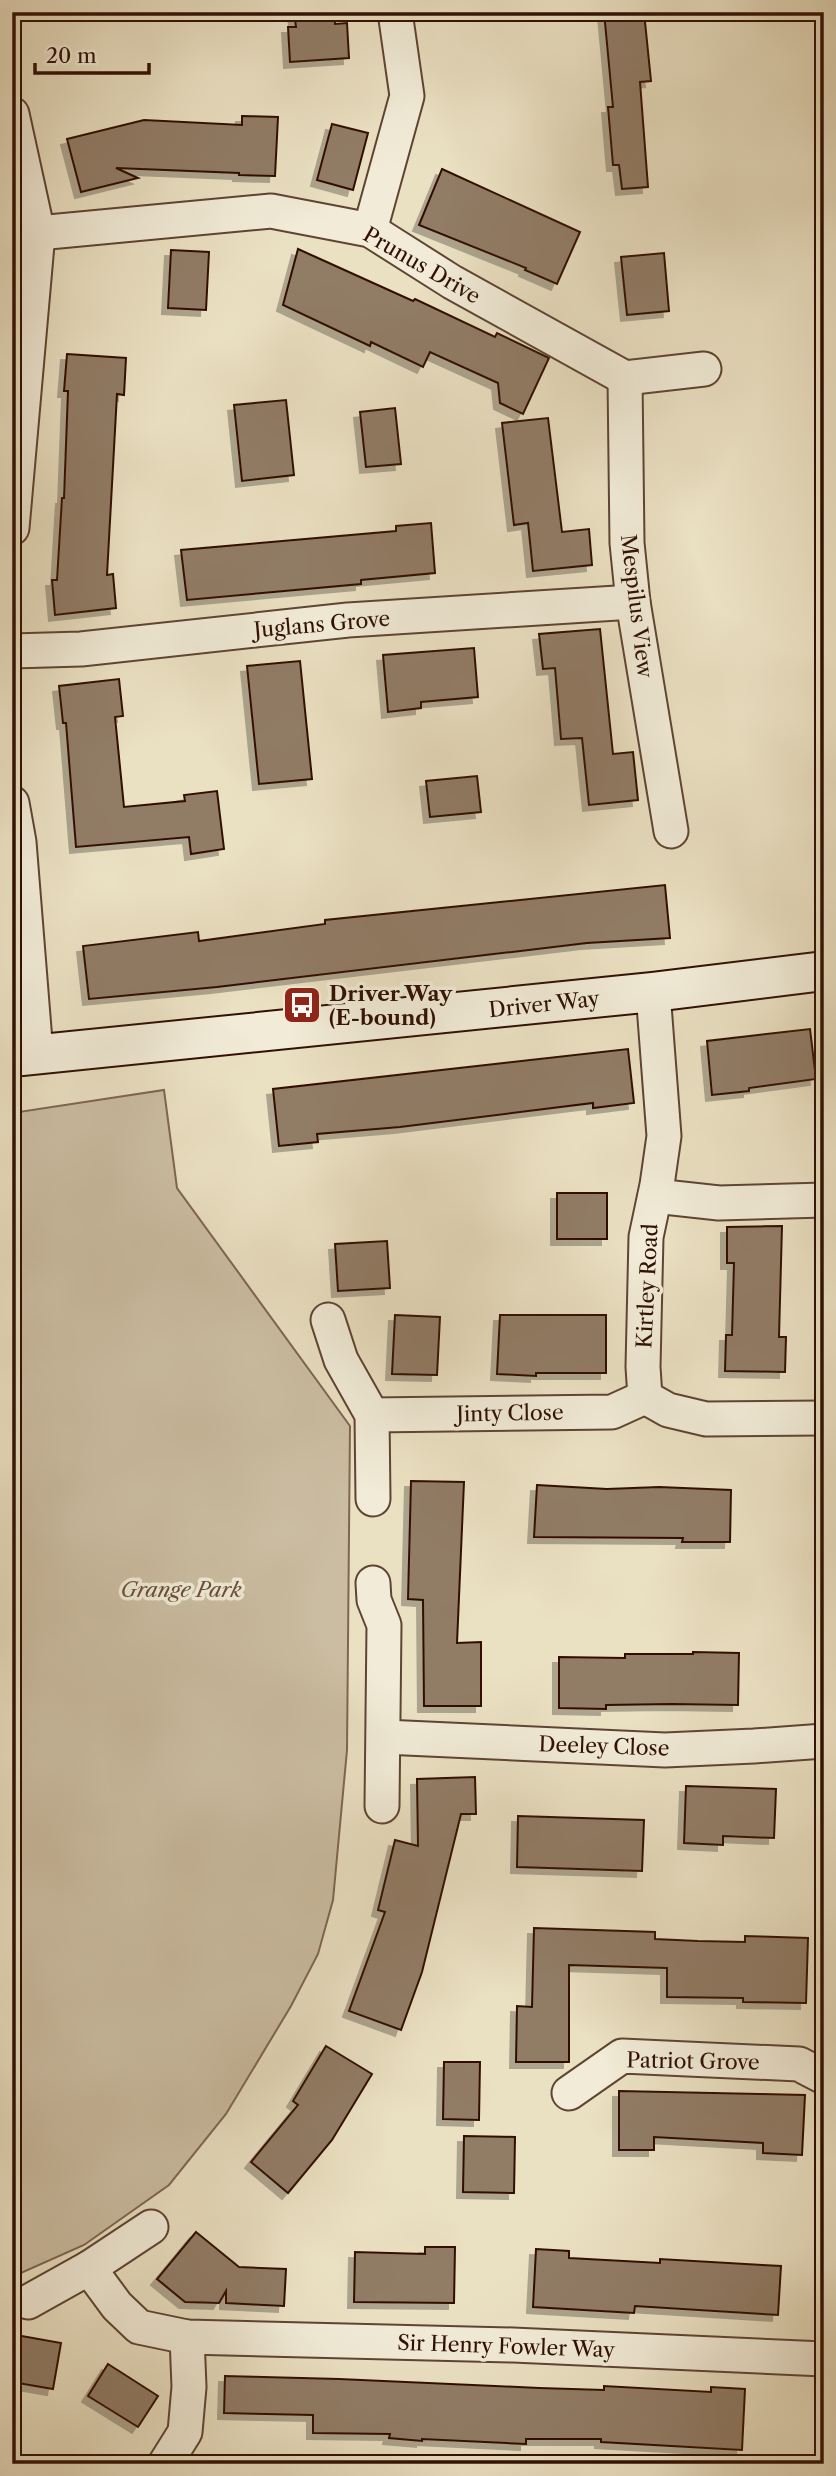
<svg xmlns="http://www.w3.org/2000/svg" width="836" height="2476" font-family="'Libre Caslon Text',serif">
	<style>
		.green { fill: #cbbda2; stroke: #7e6652; stroke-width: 2 }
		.building { fill: #917c66; stroke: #311003; stroke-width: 2; filter: url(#shadow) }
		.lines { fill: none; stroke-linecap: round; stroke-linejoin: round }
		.street-casing { stroke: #5f4433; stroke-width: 37 }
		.secondary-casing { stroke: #311003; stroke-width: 42 }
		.street { stroke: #f1ebd7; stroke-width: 33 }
		.secondary { stroke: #f1ebd7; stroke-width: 38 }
		.labels { text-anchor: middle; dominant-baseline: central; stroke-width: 7; stroke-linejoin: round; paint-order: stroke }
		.street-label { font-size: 21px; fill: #311003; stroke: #f1ebd7 }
		.poi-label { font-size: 21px; font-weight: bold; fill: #311003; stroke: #f1ebd7; text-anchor: start }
		.park-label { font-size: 21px; font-style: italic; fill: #674d3b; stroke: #f1ebd7 }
	</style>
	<defs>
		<filter id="shadow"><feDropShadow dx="-6" dy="6" stdDeviation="0" flood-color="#0004"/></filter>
	</defs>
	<rect width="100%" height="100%" fill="#eae0c2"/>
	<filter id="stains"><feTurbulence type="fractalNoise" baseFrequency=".00286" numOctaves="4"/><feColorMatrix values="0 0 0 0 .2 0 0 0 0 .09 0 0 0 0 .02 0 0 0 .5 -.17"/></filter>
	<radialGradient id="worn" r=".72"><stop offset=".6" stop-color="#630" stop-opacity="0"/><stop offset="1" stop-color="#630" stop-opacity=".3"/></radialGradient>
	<path class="green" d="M164,1090L177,1188L350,1426L347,1750L333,1900L318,1954L291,2006L226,2114L169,2185L84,2245L12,2277V1113Z"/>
	<g class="building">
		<path d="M294,12H334L335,24L347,23L349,58L290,62L288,27H296Z"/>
		<path d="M604,12H644L651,81L640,82L648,187L622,189L619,165H613L608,107H613Z"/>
		<path d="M242,116L278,117L275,176L239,175V173L116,168L138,178L81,192L67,139L144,120L242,125Z"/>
		<path d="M332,124L368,133L353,190L317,180Z"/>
		<path d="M442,169L580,232L557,284L525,270L526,268L419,225Z"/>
		<path d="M298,249L413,301L415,299L495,337L497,333L549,358L523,414L500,403L498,383L430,352L423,367L371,342L370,346L283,305Z"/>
		<path d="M171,250L209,252L206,310L168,308Z"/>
		<path d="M664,253L669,311L627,315L621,257Z"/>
		<path d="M67,354L126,358L124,395L117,394L107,575L113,574L116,608L55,615L52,580H57L62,498H64L68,391H64Z"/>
		<path d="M286,400L294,475L242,481L234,405Z"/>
		<path d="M395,408L401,464L366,467L360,412Z"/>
		<path d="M548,418L562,532L589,529L592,565L533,571L528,523L514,525L502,423Z"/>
		<path d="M431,523L435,573L361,580V584L187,600L181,550L396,531V526Z"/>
		<path d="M600,629L613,754L633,752L638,800L589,805L582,738L561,739L555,668L543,669L539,634Z"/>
		<path d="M474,648L478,697L421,702V708L388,712L383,655Z"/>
		<path d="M300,661L312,779L259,784L247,666Z"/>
		<path d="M119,679L123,716L115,717L124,807L185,801L184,795L217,791L224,849L191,854L189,837L76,847L66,723H63L59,686Z"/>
		<path d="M477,776L481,812L430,817L426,781Z"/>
		<path d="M665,885L670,938L587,943L217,987L89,999L83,946L198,932L199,941L325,924V920Z"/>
		<path d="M810,1029L816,1079L749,1088V1091L712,1095L707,1041Z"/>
		<path d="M628,1049L634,1103L593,1108V1103L400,1127L317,1134L318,1142L279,1146L273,1089Z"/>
		<rect x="557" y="1193" width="50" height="46"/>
		<path d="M782,1226L779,1337H786L785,1372L725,1371L726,1335H732L734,1263H727V1227Z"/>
		<path d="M387,1241L390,1288L338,1291L335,1244Z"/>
		<path d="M395,1315L440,1317L437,1375L392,1374Z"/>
		<path d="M500,1315H606V1373H536V1376L497,1374Z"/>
		<path d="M411,1481L464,1482L457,1643L481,1642V1706H424L423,1600L408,1599Z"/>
		<path d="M537,1485L607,1489L659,1487L731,1490L730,1542H682L683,1538L534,1537Z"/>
		<path d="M693,1652L739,1653L738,1705L672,1704L606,1705V1709L559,1708V1657L625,1658V1654H693Z"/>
		<path d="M475,1777L476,1814H461L422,1972L401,2030L349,2011L385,1912L378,1910L395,1840L418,1846L417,1779Z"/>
		<path d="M686,1786L776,1789L774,1838L723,1836V1845L684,1843Z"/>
		<path d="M518,1816L644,1820L642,1871L517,1867Z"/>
		<path d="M534,1928L655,1932V1939L698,1941L745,1942V1936L808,1938L806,2003L743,2002V1998L667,1997V1968L569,1965V2062H516L517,2006L532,2007Z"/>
		<path d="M326,2046L372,2074L332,2140L288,2193L251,2162L298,2105L293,2101Z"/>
		<path d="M444,2062H480L479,2120L443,2119Z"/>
		<path d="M619,2091L805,2095L802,2155L763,2153V2143L654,2137V2150H619Z"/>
		<path d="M464,2136L515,2137L514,2193L463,2192Z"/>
		<path d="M196,2232L239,2267L286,2269L284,2306L226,2303V2291L219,2303L185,2302L157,2279Z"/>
		<path d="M425,2247H455L454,2303L354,2302L355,2252L425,2254Z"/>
		<path d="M536,2249L569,2251V2258L660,2263V2259L781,2266L778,2315L635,2306L634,2313L533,2307Z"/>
		<path d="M16,2335L61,2343L53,2389L12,2382V2353Z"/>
		<path d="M108,2364L158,2396L138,2427L88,2396Z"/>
		<path d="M225,2376L339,2379L539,2388L604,2390V2386L711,2392V2387L745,2389L742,2450L601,2442V2439H526V2444L422,2439V2441L389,2438L390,2434L313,2433V2415L224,2413Z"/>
	</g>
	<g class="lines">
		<defs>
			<g id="street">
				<path d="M12,114L38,233L12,528"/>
				<path d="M370,230L407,96L395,12"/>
				<path d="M38,233L271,211L370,230L452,282L625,378L704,369"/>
				<path d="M625,378L627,543L633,602L671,831"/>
				<path d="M12,651L81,649L348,620L633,602"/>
				<path d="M12,803L19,842L36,1054"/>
				<path d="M655,1196L719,1203L824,1200"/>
				<path d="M328,1320L341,1360L372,1415L373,1499"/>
				<path d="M645,1397L643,1367L646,1237L657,1185L664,1136L653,992"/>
				<path d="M645,1397L668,1410L706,1419L824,1418"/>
				<path d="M372,1415L612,1412L645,1397"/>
				<path d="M373,1583L374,1600L384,1625L382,1806"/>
				<path d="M384,1737L665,1750L754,1746L824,1741"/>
				<path d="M569,2093L622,2056L799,2064L824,2077"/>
				<path d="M89,2268L117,2306L139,2327L187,2337L513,2345L824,2359"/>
				<path d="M28,2302L89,2268L151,2227"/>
				<path d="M165,2464L185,2432L189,2387L187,2337"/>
			</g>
			<path id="secondary" d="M12,1057L653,992L824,971"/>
		</defs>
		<use href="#street" class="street-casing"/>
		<use href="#secondary" class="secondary-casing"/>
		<use href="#street" class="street"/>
		<use href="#secondary" class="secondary"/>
	</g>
	<defs>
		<symbol id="bus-square" viewBox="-11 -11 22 22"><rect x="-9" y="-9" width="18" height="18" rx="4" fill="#8f2418" stroke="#f1ebd7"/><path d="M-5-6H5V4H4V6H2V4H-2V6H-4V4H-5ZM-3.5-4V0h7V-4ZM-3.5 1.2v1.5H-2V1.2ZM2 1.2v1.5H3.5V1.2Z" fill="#fff"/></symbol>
	</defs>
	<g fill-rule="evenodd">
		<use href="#bus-square" x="280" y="983" width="44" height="44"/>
	</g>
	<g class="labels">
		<g class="street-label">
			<text transform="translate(422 265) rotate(30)">Prunus Drive</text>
			<text transform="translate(637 606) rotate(83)">Mespilus View</text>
			<text transform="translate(322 624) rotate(-5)">Juglans Grove</text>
			<text transform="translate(544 1004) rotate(-6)">Driver Way</text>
			<text transform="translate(647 1286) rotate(-87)">Kirtley Road</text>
			<text transform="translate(510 1413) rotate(-1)">Jinty Close</text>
			<text transform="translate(604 1746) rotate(2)">Deeley Close</text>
			<text transform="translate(693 2061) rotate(1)">Patriot Grove</text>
			<text transform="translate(506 2346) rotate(2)">Sir Henry Fowler Way</text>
		</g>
		<g class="poi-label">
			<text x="329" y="993">Driver Way<tspan x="329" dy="24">(E-bound)</tspan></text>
		</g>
		<g class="park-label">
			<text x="181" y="1589">Grange Park</text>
		</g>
	</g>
	<rect width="836" height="2476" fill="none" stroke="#eae0c2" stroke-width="42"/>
	<rect x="14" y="14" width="808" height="2448" fill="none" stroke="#311003" stroke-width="3.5"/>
	<rect x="21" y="21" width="794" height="2434" fill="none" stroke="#311003" stroke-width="2"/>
	<path d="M35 63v10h114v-10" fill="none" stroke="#311003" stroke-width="3.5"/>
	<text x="46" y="63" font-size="21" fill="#311003" stroke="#f1ebd7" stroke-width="5" paint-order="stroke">20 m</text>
	<rect width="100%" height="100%" filter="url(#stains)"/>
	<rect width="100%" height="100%" fill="url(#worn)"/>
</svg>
